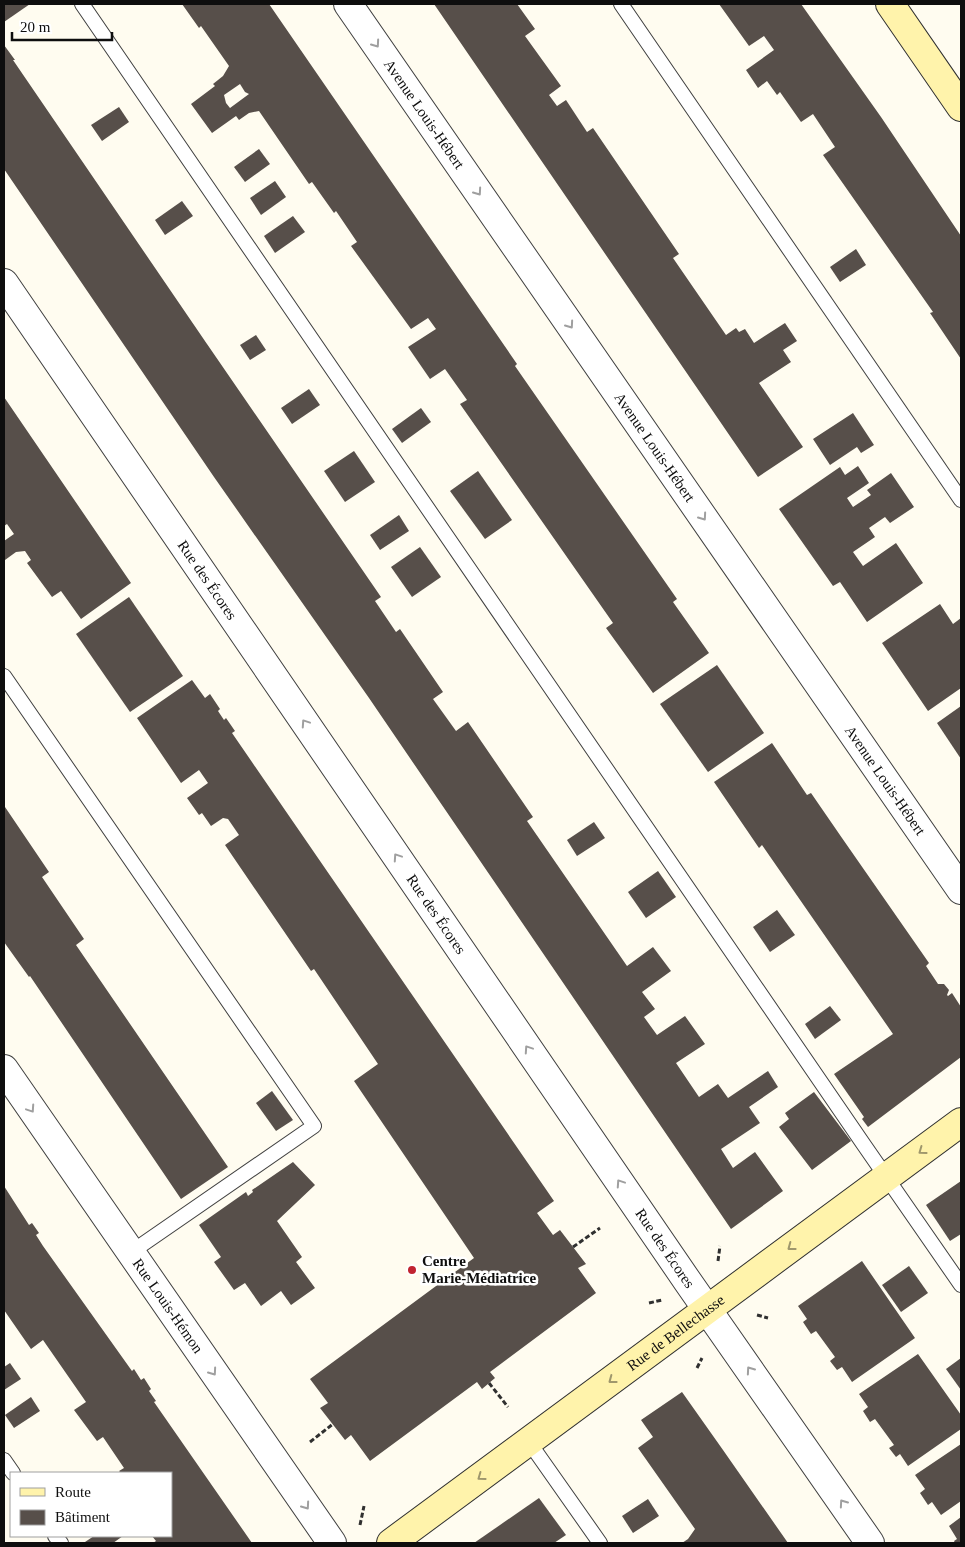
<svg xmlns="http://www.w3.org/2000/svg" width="965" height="1547" font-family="'Times New Roman',serif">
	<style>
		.building { fill: #574f4a; fill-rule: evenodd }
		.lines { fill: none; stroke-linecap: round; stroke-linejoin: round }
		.lane-casing { stroke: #414141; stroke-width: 16 }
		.street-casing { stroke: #414141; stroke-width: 30 }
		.secondary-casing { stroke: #303030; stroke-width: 30 }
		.path { stroke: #303030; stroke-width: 3; stroke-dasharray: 5 2.5; stroke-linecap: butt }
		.lane { stroke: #fff; stroke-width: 14 }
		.street { stroke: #fff; stroke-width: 28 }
		.secondary { stroke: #fff3ab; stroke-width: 28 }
		.oneway { stroke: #9f9f9f }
		.oneway2 { stroke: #9f976c }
		.poi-dot { fill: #c12430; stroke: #fff; stroke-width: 2 }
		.labels { text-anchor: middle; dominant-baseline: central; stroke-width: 5; stroke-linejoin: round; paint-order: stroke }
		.street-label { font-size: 15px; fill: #0e0e0e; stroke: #fff }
		.poi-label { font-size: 15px; font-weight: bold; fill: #0e0e0e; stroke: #fff; text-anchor: start }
	</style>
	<rect width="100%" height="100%" fill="#fffcf0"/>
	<g class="building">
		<path d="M4,4H30L4,22Z"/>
		<path d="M182,4H269L517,364L515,366L677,599L673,602L709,653L653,693L606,628L613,623L460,404L467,400L445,369L430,379L408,347L436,329L428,318L411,329L351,246L357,242L336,211L334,213L312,182L309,184L259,111L249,113L239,120L236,116L212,133L191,104L215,86L213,84L223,76L229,66L201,26L199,28ZM240,84L245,92L249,94L230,108L226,103L224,95Z"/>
		<path d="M434,4H517L535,29L525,36L561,86L549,95L557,106L566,100L587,132L593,128L679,254L673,258L726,335L736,328L739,332L745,329L754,343L785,323L797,341L783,350L791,362L759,383L803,447L758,477Z"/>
		<path d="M719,4H801L881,117L961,236V359L930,313L933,312L823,155L835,147L813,114L801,122L780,92L777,95L767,81L758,88L746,70L774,50L764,36L749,46Z"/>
		<path d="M4,45L15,60H13L207,344L381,597L375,601L396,632L400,629L443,692L433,699L456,731L468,722L533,817L527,821L627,966L653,947L671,971L642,992L655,1009L644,1017L657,1035L685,1016L705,1044L676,1063L699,1097L718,1084L728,1098L768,1071L778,1087L749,1107L760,1123L721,1149L733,1168L755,1152L783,1191L731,1229L369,698L214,477L4,169Z"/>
		<path d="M119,107L129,122L102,141L91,125Z"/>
		<path d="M259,149L270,164L245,182L234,167Z"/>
		<path d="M275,181L286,197L261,215L250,198Z"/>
		<path d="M182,201L193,216L165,235L155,220Z"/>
		<path d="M293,216L305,232L275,253L264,236Z"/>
		<path d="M856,249L866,265L840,282L830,267Z"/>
		<path d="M256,335L266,350L250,360L240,345Z"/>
		<path d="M309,389L320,405L292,424L281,408Z"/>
		<path d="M4,397L131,583L81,619L61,591L52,597L27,563L31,560L25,551L16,552L5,560L4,559V541L14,534L7,524L4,526Z"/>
		<path d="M421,408L431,422L402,443L392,429Z"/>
		<path d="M853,413L874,445L861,453L857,447L830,465L813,439Z"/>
		<path d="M354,451L375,482L345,502L324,471Z"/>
		<path d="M858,466L869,483L847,498L853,507L871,495L867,490L891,473L914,507L890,523L885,517L869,528L875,537L853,552L863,566L896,543L923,583L867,622L840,582L833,586L779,509L840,467L845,475Z"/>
		<path d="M478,471L512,520L485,539L450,491Z"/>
		<path d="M399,515L409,531L380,550L370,535Z"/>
		<path d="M420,547L441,577L412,597L391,567Z"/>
		<path d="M129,597L183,676L130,712L76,634Z"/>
		<path d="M940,604L953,624L961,618V688L928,711L882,643Z"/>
		<path d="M717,665L764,733L708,772L660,704Z"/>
		<path d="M192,680L205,698L210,694L220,709L218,711L224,720L226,718L235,731L232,733L554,1201L537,1213L553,1235L560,1230L586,1264L578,1268L596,1293L490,1372L495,1378L482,1389L477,1382L370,1461L351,1435L345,1440L320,1408L328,1403L310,1379L474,1258L354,1081L378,1064L314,969L311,971L225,845L239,835L228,819L223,818L211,826L202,813L199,815L187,798L208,783L199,770L181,783L137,718Z"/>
		<path d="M961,706V759L937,723Z"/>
		<path d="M772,743L807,795L811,793L842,838L929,963L926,966L938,984H944L949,990L947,995L948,996L952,993L961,1007V1057L868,1127L862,1119L864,1117L834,1074L893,1034L762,845L759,848L714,782Z"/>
		<path d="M5,807L49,872L42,877L84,939L76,945L228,1167L181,1199L30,976L29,977L4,942V808Z"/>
		<path d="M594,822L605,838L577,856L567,840Z"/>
		<path d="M658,871L676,897L646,918L628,892Z"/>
		<path d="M777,910L795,935L770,952L753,927Z"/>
		<path d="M830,1006L841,1020L815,1039L805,1024Z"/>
		<path d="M272,1091L293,1120L276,1131L256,1103Z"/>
		<path d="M814,1092L851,1141L812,1170L779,1127L789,1119L785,1113Z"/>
		<path d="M293,1162L315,1185L277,1221L302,1257L296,1262L315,1288L291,1305L281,1291L261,1306L245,1283L234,1290L214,1262L221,1257L199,1225L246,1192L248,1196L253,1192L252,1190Z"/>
		<path d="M961,1181V1234L950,1241L926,1205Z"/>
		<path d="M4,1186L29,1225L32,1223L39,1233L36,1235L43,1246L132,1371L134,1369L141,1380L144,1378L151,1389L149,1391L156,1401L154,1402L252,1543H153L156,1541L152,1536H171V1473H121L119,1471L124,1468L103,1437L97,1441L74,1410L86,1402L43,1340L31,1349L4,1310Z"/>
		<path d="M862,1261L915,1338L852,1382L842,1367L837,1370L830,1361L835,1357L816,1331L811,1334L803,1322L807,1319L798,1306Z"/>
		<path d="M909,1266L928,1293L901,1312L882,1285Z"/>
		<path d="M918,1354L961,1415V1429L908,1466L900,1454L896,1457L889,1448L894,1445L875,1419L870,1422L863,1411L868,1407L859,1394Z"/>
		<path d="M961,1358V1390L946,1369Z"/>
		<path d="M10,1363L21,1379L4,1390V1367Z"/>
		<path d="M682,1392L723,1450L788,1543H682L688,1539L695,1529L638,1448L653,1437L641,1420Z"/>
		<path d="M31,1397L40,1411L14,1428L5,1415Z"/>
		<path d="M961,1444V1501L941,1515L932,1502L928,1505L920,1493L925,1489L915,1475Z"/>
		<path d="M539,1498L566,1535L554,1543H474Z"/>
		<path d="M648,1499L659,1516L633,1533L622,1516Z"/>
		<path d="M961,1517V1543H955L954,1541L957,1539L949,1526Z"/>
		<path d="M94,1536H123L113,1543H86L85,1542Z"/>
	</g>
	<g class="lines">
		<defs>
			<g id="lane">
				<path d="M82,4L864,1145L961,1285"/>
				<path d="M621,4L961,500"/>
				<path d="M4,676L314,1126L130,1253"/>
				<path d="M529,1442L600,1543"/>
				<path d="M4,1460L13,1473"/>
				<path d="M55,1536L61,1543"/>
			</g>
			<g id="street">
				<path id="s1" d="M348,4L961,890"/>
				<path id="s2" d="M4,283L688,1282L870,1543"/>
				<path id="s3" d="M4,1069L332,1543"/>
			</g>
			<g id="secondary">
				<path d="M890,4L961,107"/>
				<path id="s4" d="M391,1543L961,1122"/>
			</g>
		</defs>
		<use href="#lane" class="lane-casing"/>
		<use href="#street" class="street-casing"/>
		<use href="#secondary" class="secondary-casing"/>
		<g class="path">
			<path d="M573,1247L600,1228"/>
			<path d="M718,1261L720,1246"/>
			<path d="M649,1303L662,1300"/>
			<path d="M757,1315L768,1318"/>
			<path d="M697,1368L702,1358"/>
			<path d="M489,1383L508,1407"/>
			<path d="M310,1442L333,1424"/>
			<path d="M360,1525L364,1506"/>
		</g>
		<use href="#lane" class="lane"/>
		<use href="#street" class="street"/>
		<use href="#secondary" class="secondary"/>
	</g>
	<defs><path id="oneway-chevron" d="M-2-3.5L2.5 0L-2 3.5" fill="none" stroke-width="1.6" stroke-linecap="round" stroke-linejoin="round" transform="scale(1.25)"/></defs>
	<g class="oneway">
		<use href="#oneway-chevron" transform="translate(376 44) rotate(55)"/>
		<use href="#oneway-chevron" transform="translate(478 192) rotate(55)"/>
		<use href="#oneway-chevron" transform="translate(570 325) rotate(55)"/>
		<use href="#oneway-chevron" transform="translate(703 517) rotate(55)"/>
		<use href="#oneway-chevron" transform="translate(305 723) rotate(-124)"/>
		<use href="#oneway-chevron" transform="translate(397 857) rotate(-124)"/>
		<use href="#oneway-chevron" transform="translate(528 1049) rotate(-124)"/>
		<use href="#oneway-chevron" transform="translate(31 1109) rotate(56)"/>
		<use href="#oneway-chevron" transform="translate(620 1183) rotate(-124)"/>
		<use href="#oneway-chevron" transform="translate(750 1370) rotate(-125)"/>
		<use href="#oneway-chevron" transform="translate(213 1372) rotate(55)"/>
		<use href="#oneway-chevron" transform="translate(843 1503) rotate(-125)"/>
		<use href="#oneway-chevron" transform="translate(306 1506) rotate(55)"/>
	</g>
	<g class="oneway2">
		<use href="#oneway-chevron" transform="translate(922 1151) rotate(144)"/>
		<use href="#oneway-chevron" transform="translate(791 1247) rotate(143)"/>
		<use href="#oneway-chevron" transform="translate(612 1380) rotate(143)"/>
		<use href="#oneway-chevron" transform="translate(481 1477) rotate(144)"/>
	</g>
	<circle class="poi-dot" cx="412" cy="1270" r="5"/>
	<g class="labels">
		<g class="street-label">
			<text stroke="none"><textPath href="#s1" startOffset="134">Avenue Louis-Hébert</textPath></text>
			<text stroke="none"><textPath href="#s1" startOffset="539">Avenue Louis-Hébert</textPath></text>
			<text stroke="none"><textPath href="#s2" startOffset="360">Rue des Écores</textPath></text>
			<text stroke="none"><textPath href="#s1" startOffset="944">Avenue Louis-Hébert</textPath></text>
			<text stroke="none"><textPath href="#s2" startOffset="765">Rue des Écores</textPath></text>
			<text stroke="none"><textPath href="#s2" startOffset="1170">Rue des Écores</textPath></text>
			<text stroke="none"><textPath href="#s3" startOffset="288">Rue Louis-Hémon</textPath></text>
			<text stroke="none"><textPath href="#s4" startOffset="354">Rue de Bellechasse</textPath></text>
		</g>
		<g class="poi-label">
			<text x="422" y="1261">Centre<tspan x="422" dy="17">Marie-Médiatrice</tspan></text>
		</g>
	</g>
	<rect width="965" height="1547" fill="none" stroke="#0e0e0e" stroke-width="10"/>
	<rect x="10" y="1472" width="162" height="65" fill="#ffffff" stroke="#9f9f9f"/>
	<rect x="20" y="1488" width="25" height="8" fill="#fff3ab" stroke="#9f9f9f"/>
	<text x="55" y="1497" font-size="15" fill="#0e0e0e">Route</text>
	<rect x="20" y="1510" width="25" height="15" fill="#574f4a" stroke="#9f9f9f"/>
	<text x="55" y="1522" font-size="15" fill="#0e0e0e">Bâtiment</text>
	<path d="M12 32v8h100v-8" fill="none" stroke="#0e0e0e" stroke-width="2.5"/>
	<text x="20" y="32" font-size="15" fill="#0e0e0e" stroke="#ffffff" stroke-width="4" paint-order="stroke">20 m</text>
</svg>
